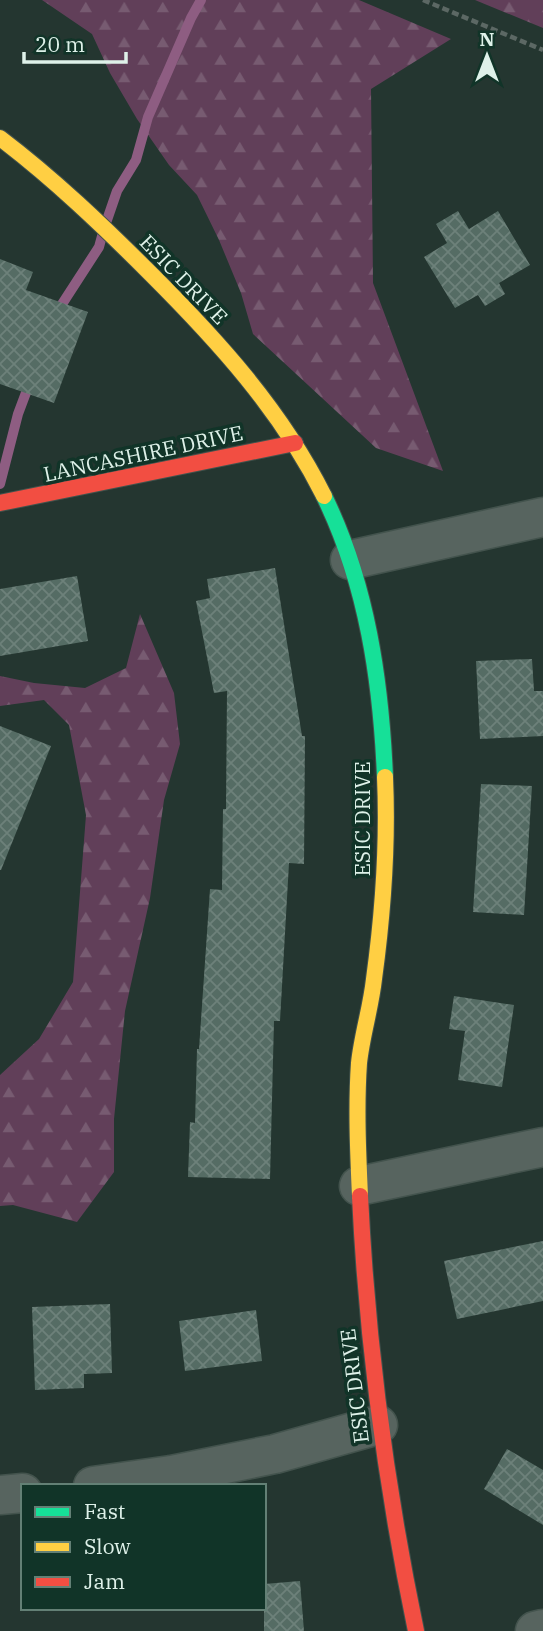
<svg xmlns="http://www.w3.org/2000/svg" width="543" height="1631" font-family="'IBM Plex Serif',serif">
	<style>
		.forest { fill: url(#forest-firs) }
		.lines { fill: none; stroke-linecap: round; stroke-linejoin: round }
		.stream { stroke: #8e5d82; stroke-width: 10 }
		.building { fill: url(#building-cross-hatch) }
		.street-casing { stroke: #43534d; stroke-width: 41 }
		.fast-casing { stroke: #43534d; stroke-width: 18 }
		.slow-casing { stroke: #43534d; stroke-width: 18 }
		.jam-casing { stroke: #43534d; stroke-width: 18 }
		.path { stroke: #5c6864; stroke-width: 4.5; stroke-dasharray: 7 3.5; stroke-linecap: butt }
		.street { stroke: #57645f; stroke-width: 38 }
		.fast { stroke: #16e098; stroke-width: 16 }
		.slow { stroke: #ffcf43; stroke-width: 16 }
		.jam { stroke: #f24e42; stroke-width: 16 }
		.labels { text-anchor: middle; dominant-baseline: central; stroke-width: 7; stroke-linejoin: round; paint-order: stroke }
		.street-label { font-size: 21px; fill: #def1e9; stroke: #113428 }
	</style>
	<defs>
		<pattern id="forest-firs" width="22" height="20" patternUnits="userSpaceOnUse" patternTransform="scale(1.75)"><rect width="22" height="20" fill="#613f59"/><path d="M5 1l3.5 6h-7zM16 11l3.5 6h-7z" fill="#775b71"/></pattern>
		<pattern id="building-cross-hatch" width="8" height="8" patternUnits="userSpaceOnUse" patternTransform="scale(1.75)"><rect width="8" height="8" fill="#556c64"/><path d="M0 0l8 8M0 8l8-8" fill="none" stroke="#6d817a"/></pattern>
	</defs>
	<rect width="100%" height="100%" fill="#243630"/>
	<g class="forest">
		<path d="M42,0H359L451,39L371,89L373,283L443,471L376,448L253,334L241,293L219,240L197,195L169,165L137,119L110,73L92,34Z"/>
		<path d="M475,0H543V28Z"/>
		<path d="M140,614L174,693L180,744L164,800L150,898L125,1011L114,1119V1172L77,1222L13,1205L0,1206V1075L39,1039L73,982L86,815L69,725L44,700L0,706V676L34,683L85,688L126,668Z"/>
	</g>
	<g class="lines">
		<g class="stream">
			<path d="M107,220L117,191L136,160L148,117L191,18L201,0"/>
			<path d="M55,315L99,247L102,236"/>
			<path d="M0,484L18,414L30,382"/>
		</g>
	</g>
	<g class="building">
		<path d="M458,211L469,229L498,211L530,265L499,283L505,294L485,306L478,295L455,308L424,257L447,243L436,224Z"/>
		<path d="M0,259L33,272L26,290L88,312L54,403L0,384Z"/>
		<path d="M275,568L302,736H305L304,864L289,863L280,1021H274L270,1179L188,1177L190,1122L195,1123L197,1049H199L210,889L222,890L223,809H226L227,691L214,693L196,601L210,598L207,579Z"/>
		<path d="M77,576L88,641L0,656V589Z"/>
		<path d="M532,659L534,691H543V736L480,739L476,661Z"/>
		<path d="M0,726L51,746L1,870H0Z"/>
		<path d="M481,784L532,786L524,915L473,912Z"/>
		<path d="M454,996L514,1005L502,1087L458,1080L465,1031L449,1029Z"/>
		<path d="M543,1241V1301L457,1319L444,1261Z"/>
		<path d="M110,1304L112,1373L84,1374V1388L35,1390L32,1307Z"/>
		<path d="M256,1310L262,1361L185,1371L179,1321Z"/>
		<path d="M507,1449L543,1470V1525L484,1489Z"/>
		<path d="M300,1581L304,1631H264V1584Z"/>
	</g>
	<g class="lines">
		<defs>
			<g id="street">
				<path d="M350,560L543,517"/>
				<path d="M359,1186L543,1147"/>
				<path d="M93,1486L171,1475L275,1454L378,1425"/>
				<path d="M0,1495L23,1493"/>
				<path d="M535,1631L543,1629"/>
			</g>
			<path id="fast" d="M324,496C367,584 381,681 385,777"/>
			<g id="slow">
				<path d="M0,138C54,179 103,226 151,274C218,341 281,410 324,496"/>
				<path d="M360,1196C358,1152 356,1107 359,1063C362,1035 371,1007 374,979C383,913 388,845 385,777"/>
			</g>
			<g id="jam">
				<path d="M0,503L295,443"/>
				<path d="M360,1196C367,1343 386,1487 416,1631"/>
			</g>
		</defs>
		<use href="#street" class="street-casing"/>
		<use href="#fast" class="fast-casing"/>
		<use href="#slow" class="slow-casing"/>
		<use href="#jam" class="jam-casing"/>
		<path class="path" d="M423,0L543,50"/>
		<use href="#street" class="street"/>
		<use href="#fast" class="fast"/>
		<use href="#slow" class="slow"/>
		<use href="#jam" class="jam"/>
	</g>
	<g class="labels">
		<g class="street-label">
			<text transform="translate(184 279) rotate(46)">ESIC DRIVE</text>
			<text transform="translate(143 453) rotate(-12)">LANCASHIRE DRIVE</text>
			<text transform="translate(362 819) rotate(-90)">ESIC DRIVE</text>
			<text transform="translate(354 1386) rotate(-97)">ESIC DRIVE</text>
		</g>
	</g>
	<rect x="21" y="1484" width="245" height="126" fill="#113428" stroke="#638075" stroke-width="2"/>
	<rect x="35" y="1507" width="35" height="10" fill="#16e098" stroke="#638075" stroke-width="2"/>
	<text x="84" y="1519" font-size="21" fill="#def1e9">Fast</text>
	<rect x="35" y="1542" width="35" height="10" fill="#ffcf43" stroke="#638075" stroke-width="2"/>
	<text x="84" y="1554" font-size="21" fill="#def1e9">Slow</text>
	<rect x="35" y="1577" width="35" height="10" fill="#f24e42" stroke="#638075" stroke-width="2"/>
	<text x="84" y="1589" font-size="21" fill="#def1e9">Jam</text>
	<g transform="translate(487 56)" stroke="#113428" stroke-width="5" paint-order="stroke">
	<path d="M0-5L12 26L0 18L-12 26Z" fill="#def1e9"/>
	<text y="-10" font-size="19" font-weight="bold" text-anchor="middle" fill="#def1e9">N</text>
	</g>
	<path d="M24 52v10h102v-10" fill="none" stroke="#def1e9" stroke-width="3.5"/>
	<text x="35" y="52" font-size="21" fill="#def1e9" stroke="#113428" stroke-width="5" paint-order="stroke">20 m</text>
</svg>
